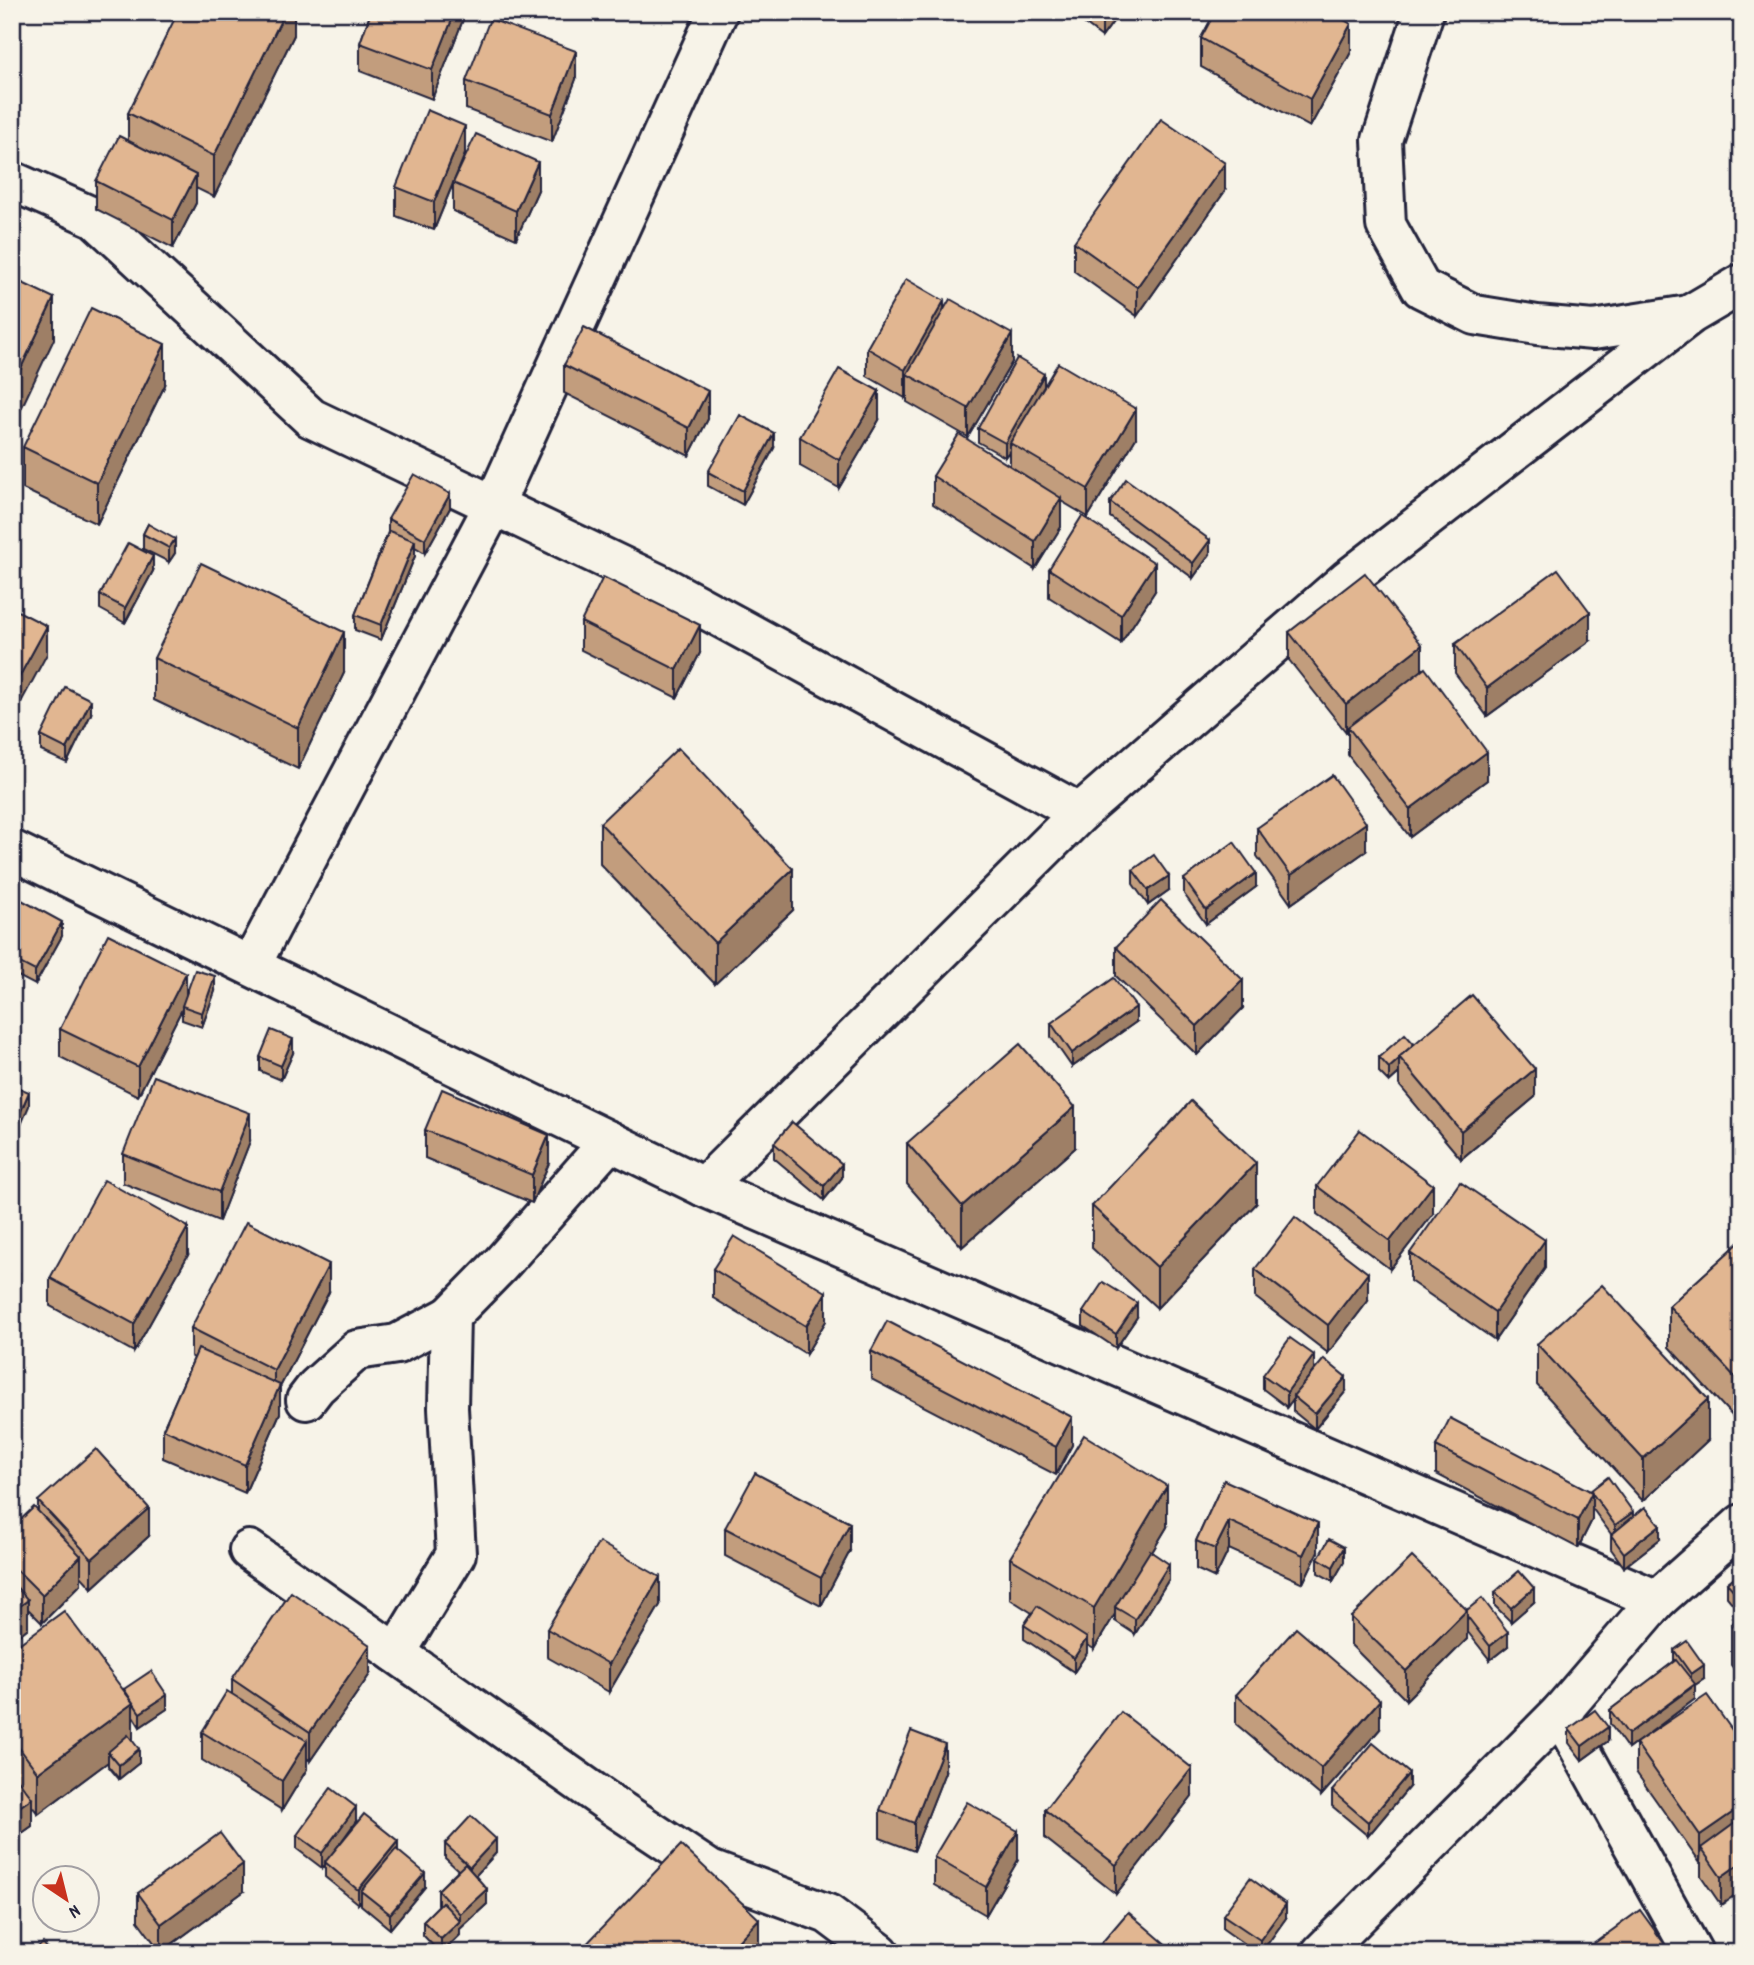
<svg xmlns="http://www.w3.org/2000/svg" width="1754" height="1965" font-family="Dekko,sans-serif">
	<style>
		.lines { fill: none; stroke-linecap: round; stroke-linejoin: round }
		.minor-casing { stroke: #22223b; stroke-width: 44 }
		.minor { stroke: #f7f3e8; stroke-width: 38 }
		.wall { fill: #c29d7d; stroke: #22223b; stroke-width: 2 }
		.shaded-wall { fill: #9e7f66; stroke: #22223b; stroke-width: 2 }
		.building { fill: #e1b691; stroke: #22223b; stroke-width: 2 }
	</style>
	<rect width="100%" height="100%" fill="#f7f3e8"/>
	<filter id="ink" filterUnits="userSpaceOnUse"><feTurbulence type="fractalNoise" baseFrequency=".0143" numOctaves="2"/><feDisplacementMap in="SourceGraphic" scale="14" xChannelSelector="R" yChannelSelector="G"/><feConvolveMatrix kernelMatrix="1 2 1 2 8 2 1 2 1" color-interpolation-filters="sRGB"/></filter>
	<g filter="url(#ink)">
		<g class="lines">
			<defs>
				<g id="minor">
					<path d="M1424,12L1382,140L1386,225L1421,288L1475,315L1537,325L1593,330L1689,315"/>
					<path d="M12,181L95,218L311,418L661,585L1080,813"/>
					<path d="M12,850L704,1187L1657,1600"/>
					<path d="M251,965L494,505L718,12"/>
					<path d="M704,1187L1080,813L1347,580L1691,314L1742,284"/>
					<path d="M306,1400L316,1387L357,1350L397,1344L450,1316"/>
					<path d="M249,1550L609,1803L710,1870L828,1914L880,1953"/>
					<path d="M396,1653L456,1554L448,1408L450,1316L500,1265L610,1141"/>
					<path d="M1560,1713L1693,1953"/>
					<path d="M1321,1953L1560,1713L1657,1600L1742,1524"/>
				</g>
			</defs>
			<use href="#minor" class="minor-casing"/>
			<use href="#minor" class="minor"/>
		</g>
		<g class="wall">
			<path d="M294,12V35L214,197L196,188V203L173,248L96,209V181L128,141V113Z"/>
			<path d="M371,12H466L432,99L360,71V43Z"/>
			<path d="M1069,12H1120L1102,37Z"/>
			<path d="M1215,12H1343L1341,17L1332,14L1351,52L1310,127L1201,67V38Z"/>
			<path d="M576,79L552,142L466,109V81Z"/>
			<path d="M465,154L434,230L396,216V187Z"/>
			<path d="M453,183L538,190L516,239L453,211Z"/>
			<path d="M1225,191L1137,316L1074,271V242Z"/>
			<path d="M944,309L1012,362L968,437L907,402V395L905,398L867,376V348Z"/>
			<path d="M564,365L708,419L689,456L564,393Z"/>
			<path d="M165,385L97,524L23,489V447Z"/>
			<path d="M1044,385L1136,438L1088,517L1061,501V527L1035,569L933,504V476L1010,466V450L1005,457L978,442V428Z"/>
			<path d="M879,420L839,488L800,466V437Z"/>
			<path d="M774,448L743,505L708,486V472Z"/>
			<path d="M1110,502L1210,554L1193,578L1110,517Z"/>
			<path d="M450,508L425,553L415,547V556L381,640L355,630V615L388,532V519Z"/>
			<path d="M148,524L175,553L169,562L143,549V534Z"/>
			<path d="M1049,569L1155,591L1121,643L1049,597Z"/>
			<path d="M153,571L125,623L100,609V595Z"/>
			<path d="M581,622L700,653L677,698L581,650Z"/>
			<path d="M1289,632L1422,671L1487,780L1410,837L1348,755V731L1346,732L1289,660Z"/>
			<path d="M1590,641L1487,716L1455,673V644Z"/>
			<path d="M154,658L344,673L298,769L154,700Z"/>
			<path d="M91,714L67,763L41,751V736Z"/>
			<path d="M600,823L793,910L715,984L600,864Z"/>
			<path d="M1257,828L1366,851L1291,904L1257,856Z"/>
			<path d="M1133,870L1169,890L1148,905L1133,884Z"/>
			<path d="M1184,879L1256,887L1206,924L1184,894Z"/>
			<path d="M12,909L62,936L35,985L12,973Z"/>
			<path d="M1116,947L1243,1008L1197,1055L1116,976Z"/>
			<path d="M215,991L202,1027L182,1020V1009L138,1096L60,1057V1029L186,995Z"/>
			<path d="M1136,1022L1072,1067L1051,1037V1023Z"/>
			<path d="M1414,1044L1535,1097L1461,1159L1399,1085V1073L1389,1082L1379,1072V1057Z"/>
			<path d="M293,1053L281,1080L260,1071V1057Z"/>
			<path d="M425,1130L549,1163L532,1203L425,1158Z"/>
			<path d="M250,1141L219,1221L123,1183V1154Z"/>
			<path d="M774,1143L842,1178L824,1200L774,1158Z"/>
			<path d="M907,1143L1075,1148L962,1247L907,1184Z"/>
			<path d="M1317,1186L1433,1214L1390,1269L1317,1214Z"/>
			<path d="M1256,1204L1157,1308L1092,1248V1206Z"/>
			<path d="M1742,1240L1735,1419L1669,1347V1306Z"/>
			<path d="M1410,1253L1545,1268L1495,1340L1410,1281Z"/>
			<path d="M188,1255L134,1352L50,1306V1278Z"/>
			<path d="M713,1269L826,1321L806,1354L713,1298Z"/>
			<path d="M1255,1269L1368,1301L1328,1353L1255,1297Z"/>
			<path d="M329,1292L280,1387V1413L245,1493L163,1458V1429L194,1358L191,1356V1328Z"/>
			<path d="M1083,1312L1137,1317L1116,1348L1083,1326Z"/>
			<path d="M1537,1344L1708,1440L1643,1501L1537,1385Z"/>
			<path d="M871,1351L1072,1445L1056,1475L871,1379Z"/>
			<path d="M1314,1370L1307,1379L1346,1391L1315,1429L1293,1411V1399L1287,1407L1263,1389V1375Z"/>
			<path d="M1436,1446L1590,1491L1633,1517L1660,1539L1624,1567L1611,1549V1534L1592,1508V1520L1578,1548L1436,1474Z"/>
			<path d="M1224,1480L1318,1552L1303,1583L1229,1549L1215,1578L1196,1569V1541Z"/>
			<path d="M38,1501L149,1536L92,1588L81,1576V1584L42,1623L28,1609V1628L12,1641V1528L38,1512Z"/>
			<path d="M1167,1527L1152,1552L1169,1579L1135,1634L1115,1621V1614L1094,1649L1087,1645V1653L1074,1672L1024,1639V1625L1032,1613L1010,1599V1558Z"/>
			<path d="M725,1528L850,1551L821,1606L725,1556Z"/>
			<path d="M1318,1558L1344,1562L1333,1581L1318,1573Z"/>
			<path d="M1742,1571V1615L1727,1597V1583Z"/>
			<path d="M1495,1592L1534,1602L1511,1622L1495,1606Z"/>
			<path d="M660,1605L609,1692L547,1657V1629Z"/>
			<path d="M1467,1610L1508,1646L1490,1660L1467,1631V1639L1406,1700L1351,1645V1617Z"/>
			<path d="M1742,1617V1680L1731,1665V1624Z"/>
			<path d="M12,1649L124,1692V1689L167,1709L140,1727L133,1716V1741L139,1763L119,1779L108,1766V1762L38,1814L32,1806V1826L12,1840Z"/>
			<path d="M1674,1650L1704,1679L1695,1685V1699L1628,1749L1610,1724V1710L1674,1662Z"/>
			<path d="M370,1674L310,1761L307,1758V1769L282,1810L202,1760V1732L232,1694V1679Z"/>
			<path d="M1236,1695L1380,1729L1321,1796L1236,1724Z"/>
			<path d="M1569,1729L1608,1741L1582,1760L1569,1743Z"/>
			<path d="M1636,1743L1742,1744L1721,1905L1701,1876V1863H1700L1636,1772Z"/>
			<path d="M945,1772L914,1851L880,1838V1810Z"/>
			<path d="M1409,1787L1368,1836L1332,1806V1791Z"/>
			<path d="M1192,1796L1116,1894L1045,1838V1810Z"/>
			<path d="M356,1821L343,1840L398,1851L425,1887L390,1929L361,1905V1901L358,1904L325,1877V1865L322,1868L297,1849V1835Z"/>
			<path d="M445,1844L496,1853L475,1876L487,1904L460,1929V1935L442,1953H440L423,1935V1921L439,1905L438,1904V1890L458,1870L445,1858Z"/>
			<path d="M934,1857L1018,1860L986,1915L934,1885Z"/>
			<path d="M243,1892L161,1952L138,1921V1893Z"/>
			<path d="M1742,1906V1924L1740,1922V1908Z"/>
			<path d="M1223,1915L1286,1918L1261,1953H1257L1223,1929Z"/>
		</g>
		<g class="shaded-wall">
			<path d="M285,12H294V35L214,197V156Z"/>
			<path d="M455,12H466L432,99V70Z"/>
			<path d="M1102,12H1120L1102,37Z"/>
			<path d="M1351,24V52L1310,127V99Z"/>
			<path d="M576,51V79L552,142V114Z"/>
			<path d="M465,126V154L434,230V202Z"/>
			<path d="M538,162V190L516,239V211Z"/>
			<path d="M1225,163V191L1137,316V287Z"/>
			<path d="M196,175V203L173,248V220Z"/>
			<path d="M54,298V339L12,428V387Z"/>
			<path d="M944,301V329L907,374V395L905,398V370Z"/>
			<path d="M1012,334V362L968,437V408Z"/>
			<path d="M165,344V385L97,524V483Z"/>
			<path d="M1044,374V388L1010,443V450L1005,457V443Z"/>
			<path d="M708,391V419L689,456V428Z"/>
			<path d="M879,391V420L839,488V460Z"/>
			<path d="M1136,409V438L1088,517V489Z"/>
			<path d="M774,433V448L743,505V491Z"/>
			<path d="M450,494V508L425,553V539Z"/>
			<path d="M1061,498V527L1035,569V541Z"/>
			<path d="M175,539V553L169,562V548Z"/>
			<path d="M1210,540V554L1193,578V563Z"/>
			<path d="M415,541V556L381,640V625Z"/>
			<path d="M153,556V571L125,623V608Z"/>
			<path d="M1155,563V591L1121,643V615Z"/>
			<path d="M1590,612V641L1487,716V688Z"/>
			<path d="M700,625V653L677,698V670Z"/>
			<path d="M47,626V654L12,719V690Z"/>
			<path d="M344,632V673L298,769V728Z"/>
			<path d="M1422,645V673L1348,727V731L1346,732V704Z"/>
			<path d="M91,700V714L67,763V749Z"/>
			<path d="M1487,752V780L1410,837V809Z"/>
			<path d="M1366,823V851L1291,904V875Z"/>
			<path d="M793,869V910L715,984V943Z"/>
			<path d="M1256,873V887L1206,924V910Z"/>
			<path d="M1169,876V890L1148,905V890Z"/>
			<path d="M62,922V936L35,985V971Z"/>
			<path d="M186,973V1002L182,1006V1009L138,1096V1067Z"/>
			<path d="M215,976V991L202,1027V1013Z"/>
			<path d="M1243,980V1008L1197,1055V1026Z"/>
			<path d="M1136,1007V1022L1072,1067V1053Z"/>
			<path d="M293,1039V1053L281,1080V1066Z"/>
			<path d="M1399,1059V1073L1389,1082V1068Z"/>
			<path d="M1535,1069V1097L1461,1159V1131Z"/>
			<path d="M29,1092V1106L12,1146V1132Z"/>
			<path d="M1075,1107V1148L962,1247V1206Z"/>
			<path d="M250,1113V1141L219,1221V1192Z"/>
			<path d="M549,1135V1163L532,1203V1175Z"/>
			<path d="M1256,1163V1204L1157,1308V1267Z"/>
			<path d="M842,1164V1178L824,1200V1186Z"/>
			<path d="M1433,1185V1214L1390,1269V1241Z"/>
			<path d="M188,1227V1255L134,1352V1324Z"/>
			<path d="M1545,1240V1268L1495,1340V1312Z"/>
			<path d="M329,1264V1292L280,1387V1413L245,1493V1465L274,1398V1370Z"/>
			<path d="M19,1273V1302L12,1317V1288Z"/>
			<path d="M1368,1273V1301L1328,1353V1325Z"/>
			<path d="M826,1292V1321L806,1354V1326Z"/>
			<path d="M1137,1303V1317L1116,1348V1334Z"/>
			<path d="M1314,1355V1370L1294,1397L1293,1396V1399L1287,1407V1392Z"/>
			<path d="M1742,1371V1412L1735,1419V1377Z"/>
			<path d="M1346,1377V1391L1315,1429V1414Z"/>
			<path d="M1708,1399V1440L1643,1501V1459Z"/>
			<path d="M1072,1417V1445L1056,1475V1447Z"/>
			<path d="M1167,1486V1527L1118,1609L1115,1607V1614L1094,1649V1608Z"/>
			<path d="M1592,1492V1520L1578,1548V1520Z"/>
			<path d="M149,1508V1536L92,1588V1559Z"/>
			<path d="M1633,1512V1526L1615,1540V1525Z"/>
			<path d="M1229,1521V1549L1215,1578V1549Z"/>
			<path d="M850,1523V1551L821,1606V1578Z"/>
			<path d="M1318,1523V1552L1303,1583V1555Z"/>
			<path d="M1660,1525V1539L1624,1567V1553Z"/>
			<path d="M1344,1547V1562L1333,1581V1567Z"/>
			<path d="M81,1556V1584L42,1623V1595Z"/>
			<path d="M1169,1564V1579L1135,1634V1619Z"/>
			<path d="M660,1577V1605L609,1692V1664Z"/>
			<path d="M1534,1588V1602L1511,1622V1608Z"/>
			<path d="M28,1600V1628L12,1641V1612Z"/>
			<path d="M1467,1610V1639L1406,1700V1671Z"/>
			<path d="M1508,1632V1646L1490,1660V1646Z"/>
			<path d="M1087,1638V1653L1074,1672V1658Z"/>
			<path d="M370,1645V1674L310,1761V1732Z"/>
			<path d="M1704,1665V1679L1695,1685V1699L1628,1749V1734L1691,1688V1674Z"/>
			<path d="M167,1695V1709L140,1727V1713Z"/>
			<path d="M1380,1700V1729L1321,1796V1768Z"/>
			<path d="M133,1703V1744L108,1752V1762L38,1814V1773Z"/>
			<path d="M1608,1727V1741L1582,1760V1746Z"/>
			<path d="M307,1741V1769L282,1810V1781Z"/>
			<path d="M945,1744V1772L914,1851V1823Z"/>
			<path d="M139,1749V1763L119,1779V1765Z"/>
			<path d="M1192,1768V1796L1116,1894V1865Z"/>
			<path d="M1409,1773V1787L1368,1836V1822Z"/>
			<path d="M32,1798V1826L12,1840V1812Z"/>
			<path d="M1742,1806V1834L1701,1848L1700,1863V1835Z"/>
			<path d="M356,1807V1821L326,1863L325,1862V1865L322,1868V1853Z"/>
			<path d="M1018,1831V1860L986,1915V1887Z"/>
			<path d="M496,1839V1853L470,1882V1867Z"/>
			<path d="M398,1841V1856L361,1891V1901L358,1904V1890Z"/>
			<path d="M1742,1862V1890L1721,1905V1877Z"/>
			<path d="M243,1864V1892L161,1952V1924Z"/>
			<path d="M425,1873V1887L390,1929V1914Z"/>
			<path d="M487,1889V1904L460,1929V1935L441,1953V1939L460,1921V1914Z"/>
			<path d="M1286,1904V1918L1261,1953H1260V1940Z"/>
			<path d="M759,1919V1953H727Z"/>
		</g>
		<g class="building">
			<path d="M178,12H285L214,156L128,113Z"/>
			<path d="M371,12H455L432,70L360,43Z"/>
			<path d="M1215,12H1330L1351,24L1310,99L1201,38Z"/>
			<path d="M490,19L576,51L552,114L466,81Z"/>
			<path d="M427,110L465,126L434,202L396,187Z"/>
			<path d="M1161,119L1225,163L1137,287L1074,242Z"/>
			<path d="M476,134L538,162L516,211L453,183Z"/>
			<path d="M119,136L196,175L173,220L96,181Z"/>
			<path d="M12,278L54,298L12,387Z"/>
			<path d="M906,279L944,301L905,370L867,348Z"/>
			<path d="M950,299L1012,334L968,408L907,374Z"/>
			<path d="M91,308L165,344L97,483L23,447Z"/>
			<path d="M584,327L708,391L689,428L564,365Z"/>
			<path d="M1017,358L1044,374L1005,443L978,428Z"/>
			<path d="M1058,363L1136,409L1088,489L1010,443Z"/>
			<path d="M839,369L879,391L839,460L800,437Z"/>
			<path d="M740,415L774,433L743,491L708,472Z"/>
			<path d="M959,434L1061,498L1035,541L933,476Z"/>
			<path d="M414,474L450,494L425,539L388,519Z"/>
			<path d="M1126,479L1210,540L1193,563L1110,502Z"/>
			<path d="M1082,516L1155,563L1121,615L1049,569Z"/>
			<path d="M148,524L175,539L169,548L143,534Z"/>
			<path d="M389,531L415,541L381,625L355,615Z"/>
			<path d="M128,543L153,556L125,608L100,595Z"/>
			<path d="M201,563L344,632L298,728L154,658Z"/>
			<path d="M1558,569L1590,612L1487,688L1455,644Z"/>
			<path d="M1365,573L1422,645L1346,704L1289,632Z"/>
			<path d="M603,577L700,625L677,670L581,622Z"/>
			<path d="M12,608L47,626L12,690Z"/>
			<path d="M1425,668L1487,752L1410,809L1348,727Z"/>
			<path d="M65,687L91,700L67,749L41,736Z"/>
			<path d="M678,748L793,869L715,943L600,823Z"/>
			<path d="M1332,775L1366,823L1291,875L1257,828Z"/>
			<path d="M1234,842L1256,873L1206,910L1184,879Z"/>
			<path d="M1154,855L1169,876L1148,890L1133,870Z"/>
			<path d="M18,898L62,922L35,971L12,959V909Z"/>
			<path d="M1161,900L1243,980L1197,1026L1116,947Z"/>
			<path d="M108,934L186,973L138,1067L60,1029Z"/>
			<path d="M195,970L215,976L202,1013L182,1006Z"/>
			<path d="M1114,978L1136,1007L1072,1053L1051,1023Z"/>
			<path d="M1472,995L1535,1069L1461,1131L1399,1057Z"/>
			<path d="M271,1030L293,1039L281,1066L260,1057Z"/>
			<path d="M1405,1034L1414,1044L1399,1057V1059L1389,1068L1379,1057Z"/>
			<path d="M1020,1044L1075,1107L962,1206L907,1143Z"/>
			<path d="M154,1076L250,1113L219,1192L123,1154Z"/>
			<path d="M12,1085L29,1092L12,1132Z"/>
			<path d="M442,1089L549,1135L532,1175L425,1130Z"/>
			<path d="M1191,1101L1256,1163L1157,1267L1092,1206Z"/>
			<path d="M792,1122L842,1164L824,1186L774,1143Z"/>
			<path d="M1360,1130L1433,1185L1390,1241L1317,1186Z"/>
			<path d="M104,1180L188,1227L134,1324L50,1278Z"/>
			<path d="M1460,1182L1545,1240L1495,1312L1410,1253Z"/>
			<path d="M1295,1217L1368,1273L1328,1325L1255,1269Z"/>
			<path d="M246,1222L329,1264L274,1370L191,1328Z"/>
			<path d="M734,1236L826,1292L806,1326L713,1269Z"/>
			<path d="M1742,1240V1371L1735,1377L1669,1306Z"/>
			<path d="M12,1270L19,1273L12,1288Z"/>
			<path d="M1103,1282L1137,1303L1116,1334L1083,1312Z"/>
			<path d="M1602,1285L1708,1399L1643,1459L1537,1344Z"/>
			<path d="M887,1321L1072,1417L1056,1447L871,1351Z"/>
			<path d="M1290,1338L1314,1355L1287,1392L1263,1375Z"/>
			<path d="M198,1349L280,1385L245,1465L163,1429Z"/>
			<path d="M1324,1359L1346,1377L1315,1414L1293,1396Z"/>
			<path d="M1450,1418L1592,1492L1578,1520L1436,1446Z"/>
			<path d="M1084,1435L1167,1486L1094,1608L1010,1558Z"/>
			<path d="M96,1449L149,1508L92,1559L38,1501Z"/>
			<path d="M755,1473L850,1523L821,1578L725,1528Z"/>
			<path d="M1608,1477L1633,1512L1615,1525L1592,1493V1492L1590,1491Z"/>
			<path d="M1224,1480L1318,1523L1303,1555L1229,1521L1215,1549L1196,1541Z"/>
			<path d="M34,1507L81,1556L42,1595L12,1565V1528Z"/>
			<path d="M1645,1507L1660,1525L1624,1553L1611,1535Z"/>
			<path d="M1329,1539L1344,1547L1333,1567L1318,1558Z"/>
			<path d="M599,1542L660,1577L609,1664L547,1629Z"/>
			<path d="M1150,1551L1169,1564L1135,1619L1115,1607Z"/>
			<path d="M1412,1557L1467,1610L1406,1671L1351,1617Z"/>
			<path d="M1519,1571L1534,1588L1511,1608L1495,1592Z"/>
			<path d="M1742,1571V1600L1727,1583Z"/>
			<path d="M12,1582L28,1600L12,1612Z"/>
			<path d="M291,1592L370,1645L310,1732L232,1679Z"/>
			<path d="M1482,1598L1508,1632L1490,1646L1467,1616V1610Z"/>
			<path d="M1037,1606L1087,1638L1074,1658L1024,1625Z"/>
			<path d="M64,1611L133,1703L38,1773L12,1738V1649Z"/>
			<path d="M1742,1617V1639L1731,1624Z"/>
			<path d="M1296,1628L1380,1700L1321,1768L1236,1695Z"/>
			<path d="M1687,1641L1704,1665L1691,1674L1674,1650Z"/>
			<path d="M1676,1660L1695,1684L1628,1734L1610,1710Z"/>
			<path d="M151,1671L167,1695L140,1713L124,1689Z"/>
			<path d="M227,1691L307,1741L282,1781L202,1732Z"/>
			<path d="M1707,1695L1742,1744V1806L1700,1835L1636,1743Z"/>
			<path d="M1595,1710L1608,1727L1582,1746L1569,1729Z"/>
			<path d="M1121,1712L1192,1768L1116,1865L1045,1810Z"/>
			<path d="M911,1731L945,1744L914,1823L880,1810Z"/>
			<path d="M128,1735L139,1749L119,1765L108,1752Z"/>
			<path d="M1373,1743L1409,1773L1368,1822L1332,1791Z"/>
			<path d="M12,1772L32,1798L12,1812Z"/>
			<path d="M331,1788L356,1807L322,1853L297,1835Z"/>
			<path d="M967,1802L1018,1831L986,1887L934,1857Z"/>
			<path d="M364,1814L398,1841L358,1890L325,1862Z"/>
			<path d="M471,1816L496,1839L470,1867L445,1844Z"/>
			<path d="M1742,1818V1862L1721,1877L1701,1848Z"/>
			<path d="M220,1833L243,1864L161,1924L138,1893Z"/>
			<path d="M681,1845L759,1919L727,1953H578Z"/>
			<path d="M396,1849L425,1873L390,1914L361,1891Z"/>
			<path d="M465,1864L487,1889L460,1914L438,1890Z"/>
			<path d="M1250,1878L1286,1904L1260,1940L1223,1915Z"/>
			<path d="M442,1902L460,1921L441,1939L423,1921Z"/>
			<path d="M1640,1910L1671,1953H1581Z"/>
			<path d="M1128,1912L1176,1953H1093Z"/>
			<path d="M43,1943L51,1953H31Z"/>
		</g>
	</g>
	<rect width="1754" height="1965" fill="none" stroke="#f7f3e8" stroke-width="42"/>
	<rect x="21" y="21" width="1712" height="1923" fill="none" stroke="#22223b" stroke-width="2.5" filter="url(#ink)"/>
	<g transform="translate(66 1899) rotate(145)"><circle r="33" fill="#f7f3e8" stroke="#a29fa3" stroke-width="2"/>
	<path d="M0-5L12 26L0 18L-12 26Z" fill="#c8321e"/>
	<text y="-10" font-size="19" font-weight="bold" text-anchor="middle" fill="#22223b">N</text>
	</g>
</svg>
